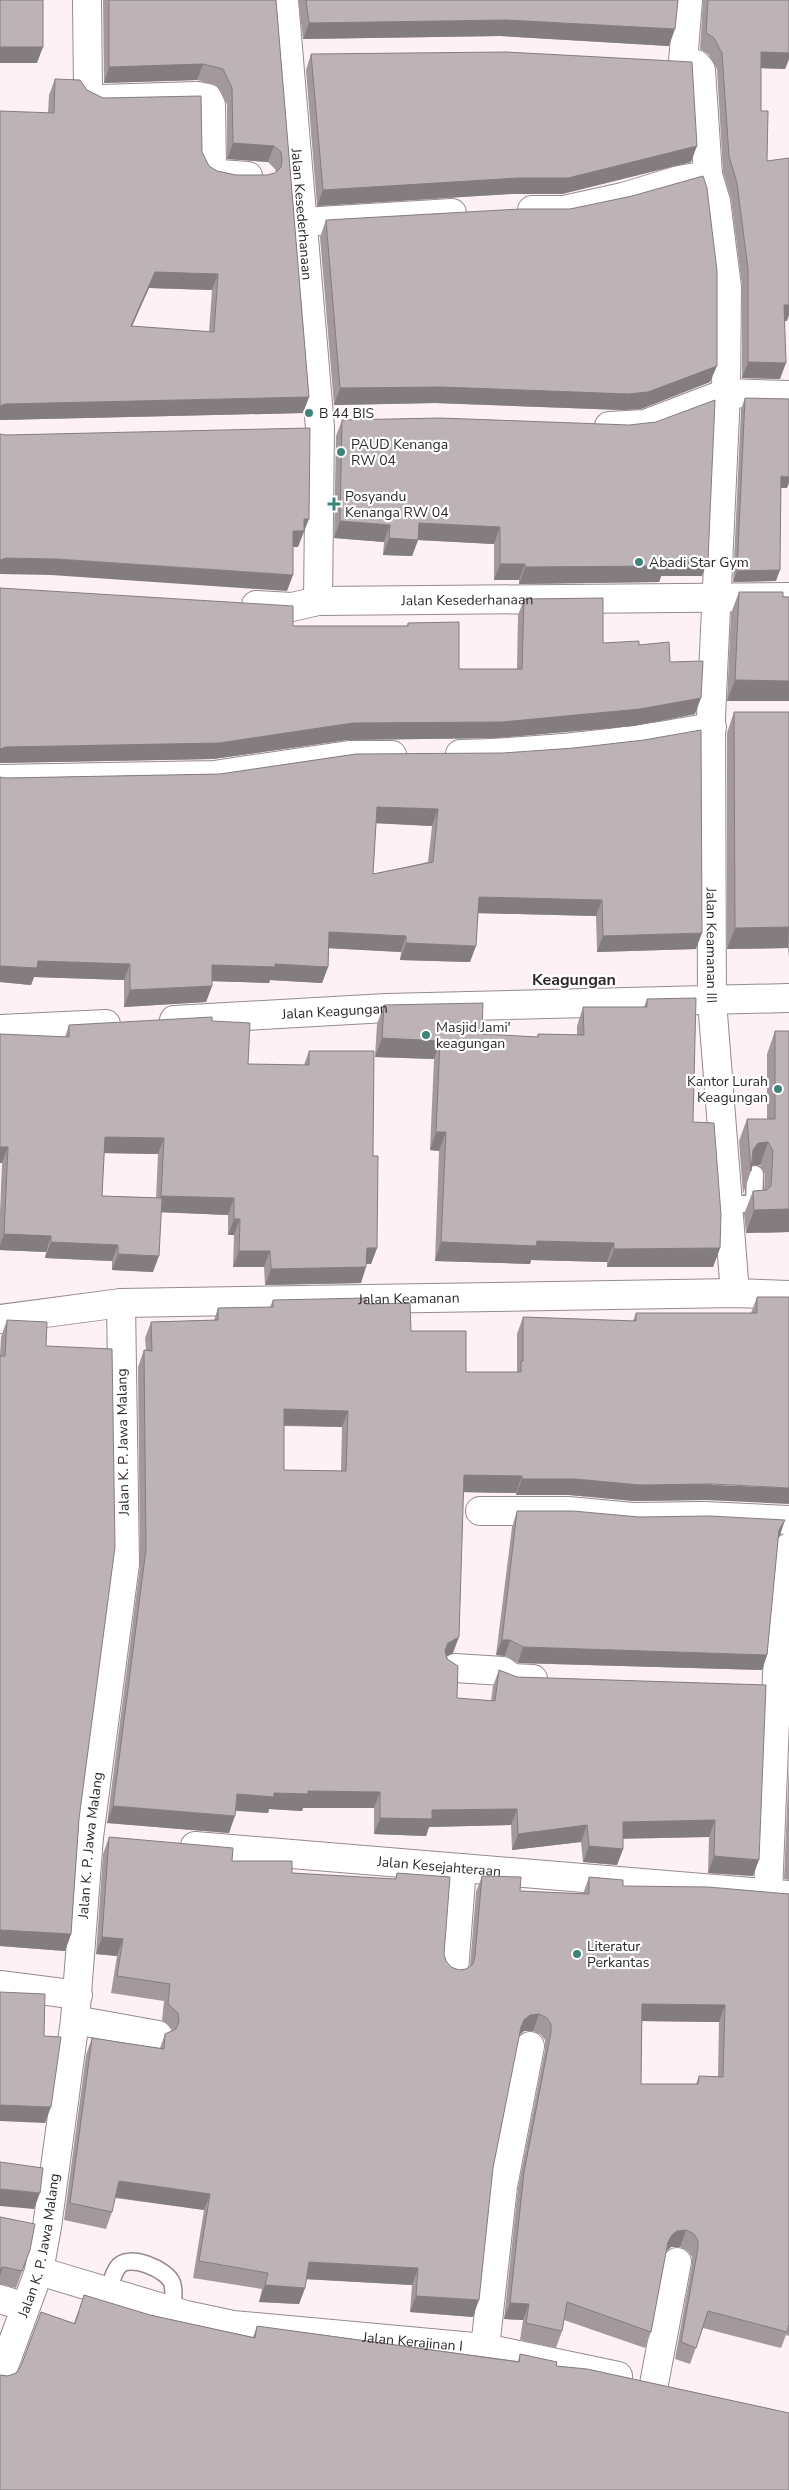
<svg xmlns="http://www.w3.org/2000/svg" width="789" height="2490" font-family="'Nunito Sans',sans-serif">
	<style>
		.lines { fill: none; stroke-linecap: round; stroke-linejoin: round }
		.lane-casing { stroke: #958a8e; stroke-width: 19 }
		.street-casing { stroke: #958a8e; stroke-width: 30 }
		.secondary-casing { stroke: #958a8e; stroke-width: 30 }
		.lane { stroke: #fff; stroke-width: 16 }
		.street { stroke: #fff; stroke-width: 28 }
		.secondary { stroke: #fff; stroke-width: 28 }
		.wall { fill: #a3999d; fill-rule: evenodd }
		.shaded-wall { fill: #847d7f }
		.building { fill: #bdb2b6; stroke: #847d7f; fill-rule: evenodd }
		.poi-dot { fill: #3f847b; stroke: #fff; stroke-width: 2 }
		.labels { text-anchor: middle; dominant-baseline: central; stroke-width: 4.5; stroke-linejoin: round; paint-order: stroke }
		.street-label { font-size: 14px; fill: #2d292a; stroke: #fff }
		.poi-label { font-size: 14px; fill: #2d292a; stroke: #fff; text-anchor: start }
		.quarter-label { font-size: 16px; font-weight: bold; fill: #2f272a; stroke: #fff }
	</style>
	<rect width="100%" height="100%" fill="#fdf1f5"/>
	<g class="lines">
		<defs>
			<g id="lane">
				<path d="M728,1204H754L755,1174"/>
				<path d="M108,2292C111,2284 113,2273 118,2267C128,2253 167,2269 172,2283C175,2291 173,2303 172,2311"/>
			</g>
			<g id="street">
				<path d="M87,0L88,90L93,97L101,99L197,96L208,98L211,105L212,168L220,174L248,176"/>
				<path id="s1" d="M284,0L320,428L318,601"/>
				<path id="s2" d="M688,0L683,62L696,64L701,70L708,175L716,201L727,287L726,393L711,717L712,1001L735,1293"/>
				<path d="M532,210H564L623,197L679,180L708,175"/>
				<path d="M303,222L452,213"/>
				<path d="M609,426L645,424L726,393L789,395"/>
				<path id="s3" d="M256,605L292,607L318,601L789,597"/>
				<path d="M460,754C545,752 628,743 712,727"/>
				<path d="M0,779L214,775L349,755H392"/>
				<path id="s4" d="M174,1020L386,1008L789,998"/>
				<path d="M0,1029L106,1024"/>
				<path d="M480,1511H568L633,1517L705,1516L789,1520"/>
				<path d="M455,1668L503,1671L512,1678L533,1679"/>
				<path id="s5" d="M195,1846L789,1895"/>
				<path d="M768,1893L777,1674L789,1547"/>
				<path d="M454,1971L462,1868"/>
				<path d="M0,1985L78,1995"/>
				<path d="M75,2020L158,2035"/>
				<path id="s6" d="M39,2271L186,2315L233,2325L485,2348L618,2376"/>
				<path d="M0,2299L25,2307"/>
				<path d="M485,2348L503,2186L530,2046"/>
				<path id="s7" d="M0,2377L39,2271L47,2227L75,2020L89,1837L125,1564L121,1303"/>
				<path d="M654,2384L677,2262"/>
			</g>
			<g id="secondary">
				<path id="s8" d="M0,1319L121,1303L735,1293L789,1295"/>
			</g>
		</defs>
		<use href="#lane" class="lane-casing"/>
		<use href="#street" class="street-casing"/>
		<use href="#secondary" class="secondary-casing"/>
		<use href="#lane" class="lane"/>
		<use href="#street" class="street"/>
		<use href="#secondary" class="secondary"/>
	</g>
	<g class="wall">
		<path d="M103,0H276L309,397L303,413L0,420L48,113L49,95L55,79L87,90L202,152L209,166L217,171L236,175H267L276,173L275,169L268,162L227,159V104L217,86L197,80L104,83ZM149,288L212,290L209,332L132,326Z"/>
		<path d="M298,0H678L669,46L500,36L303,39Z"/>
		<path d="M703,0H789V59L785,69L761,68V111L787,321H785L780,379L742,378V285L731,199L723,172L717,69L708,54L700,49Z"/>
		<path d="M311,54L691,162L562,194H512L317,206L306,70Z"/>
		<path d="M326,220L710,382L641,409L622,410L435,403L334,405L320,237Z"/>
		<path d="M745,398L787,488H781L776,581L733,582L741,409Z"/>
		<path d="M342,420L702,576H661L659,582L519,584V580H494V544L418,540L412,556L383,555L384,542L334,538L336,436Z"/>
		<path d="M0,588L293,626H407L408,623L459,669H517L518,615L524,599L603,643L639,645L670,662L695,714L634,726L496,738L347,740L213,759L0,763Z"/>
		<path d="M739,592L789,597V701H727L731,613Z"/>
		<path d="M734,712H789V958L788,948L727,949V733Z"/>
		<path d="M356,754L696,949L597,952L596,916L478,913L470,962L400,960L401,952L329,948L328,967L322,983L270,980L269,983L212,981V986L206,1002L124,1007V980L34,977L31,985L0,982V777L6,778L220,774ZM376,823L432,826L428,862L373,874Z"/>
		<path d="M647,999L693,1122L720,1248L713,1267H607V1262L531,1260L530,1264L435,1261L439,1151L430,1150L434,1059L375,1057L377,1024L384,1005L482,1034L537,1037L538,1034L577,1035V1026L583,1007H644Z"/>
		<path d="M212,1021L248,1064L304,1065L309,1051L373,1156L377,1248L371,1264H366L361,1283L265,1285L264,1267H233L234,1235H228V1215L161,1212L153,1272L112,1270V1261L45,1258L46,1252L0,1250V1212L2,1163H0V1034L65,1037L69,1025ZM104,1153L158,1154L156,1198L102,1196Z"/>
		<path d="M775,1031H789V1232L746,1233L744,1214L753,1191L764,1190L765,1174L760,1165H752L751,1171L743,1194L739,1141L747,1119H767V1054Z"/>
		<path d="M757,1297H789L706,1500L634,1501L569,1495H516V1493L463,1492L453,1653L447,1656L457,1698L491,1701L493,1686L499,1670L517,1677L766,1685L753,1876L708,1873L709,1837L623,1838V1849L617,1865L583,1862L581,1842L512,1850L511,1825L429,1827L426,1836L374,1834V1808H303L302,1811L269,1809L268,1813L235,1811L229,1833L107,1823L140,1566L138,1367L144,1350H146L145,1338L151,1322L214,1320L218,1308L270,1307L273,1300L366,1304L411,1331L466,1372H517V1334L523,1317L633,1321L636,1313H751ZM284,1426L342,1427L341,1471L284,1470Z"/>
		<path d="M7,1320L46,1346L79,1819L71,1934L65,1951L0,1946V1355L1,1337Z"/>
		<path d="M517,1511L639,1517L785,1520L778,1537L767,1655L762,1670L518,1663L505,1656L496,1655L512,1527Z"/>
		<path d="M789,1763V1880L784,1879Z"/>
		<path d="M109,1837L292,1873L395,1879L397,1873L444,1954L446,1961L451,1967L459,1970L466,1969L470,1966L476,1892L482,1876L520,1891L583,1894L589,1877L623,1886L789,1894V2336L786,2335L781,2348L703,2328L690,2364L675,2359L692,2264V2257L688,2251L680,2247H671L666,2251L651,2332L645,2348L564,2320L562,2331L556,2348L520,2340L523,2320L504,2319L518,2188L545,2049V2040L541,2035L533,2031H524L519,2035L493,2168L473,2317L410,2312L412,2285L306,2279L305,2288L299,2304L259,2302L262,2289L193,2278L204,2210L115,2198L112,2212L106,2229L64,2220L86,2055L92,2038L160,2048L165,2034L173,2030L172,2029L162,2020L164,2001L111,1993L117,1956L96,1954L103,1854ZM642,2021L719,2022L718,2077L699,2076L696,2084H641Z"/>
		<path d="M0,2217L30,2250L16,2288L0,2284Z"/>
		<path d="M84,2295L150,2315L253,2337L257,2326L518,2361L520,2354L557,2362L556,2366L587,2369L789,2413V2490H0V2375L8,2376L16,2373L21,2366L41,2312L74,2323Z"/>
	</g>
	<g class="shaded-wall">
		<path d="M506,20L675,29L669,46L500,36L303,39L309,23Z"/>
		<path d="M0,47H43L37,63H0Z"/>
		<path d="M789,50V59L785,69L755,68L761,52Z"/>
		<path d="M203,64L197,80L104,83L109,67Z"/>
		<path d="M233,143L274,146L268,162L227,159Z"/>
		<path d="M697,146L691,162L562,194H512L317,206L323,190Z"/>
		<path d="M155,272L218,274L212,290L149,288L125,342L131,326Z"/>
		<path d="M784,305H789V315L787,321H779Z"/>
		<path d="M748,362L786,363L780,379L742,378Z"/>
		<path d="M717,366L710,382L641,409L622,410L435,403L334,405L340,388Z"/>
		<path d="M309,397L303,413L0,420V406L5,404Z"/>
		<path d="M781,476L789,477V483L787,488H777Z"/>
		<path d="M304,519H309L298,547H287L293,531Z"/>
		<path d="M340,521L390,525L384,542L334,538Z"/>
		<path d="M419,523L500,527L494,544L418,540L412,556L383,555L389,538Z"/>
		<path d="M6,558L57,559L293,575L287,591L51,575L0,574V560Z"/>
		<path d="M665,559L708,560L702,576H661L659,582L519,584L525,567Z"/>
		<path d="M500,564H525L519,580H494Z"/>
		<path d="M780,570L776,581L733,582L737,571Z"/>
		<path d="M735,680L789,681V701H727Z"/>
		<path d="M701,698L695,714L634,726L496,738L347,740L213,759L0,763V749L6,747L353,723Z"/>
		<path d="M377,807L438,809L432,826L371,823Z"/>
		<path d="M479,897L602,900L596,916L473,913Z"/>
		<path d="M789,927L788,948L727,949L735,928Z"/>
		<path d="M329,932L406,936L401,952L324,948Z"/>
		<path d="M702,933L696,949L597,952L603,936Z"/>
		<path d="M406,943L476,946L470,962L400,960Z"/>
		<path d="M38,961L130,964L124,980L34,977L31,985L0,982V966Z"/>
		<path d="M275,964L328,967L322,983L270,980L269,983L206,981L212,965Z"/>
		<path d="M212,986L206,1002L124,1007L130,990Z"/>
		<path d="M382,1038L440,1041L434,1059L375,1057Z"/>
		<path d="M436,1132H446L439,1151L430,1150Z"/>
		<path d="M105,1137L164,1138L158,1154L99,1153Z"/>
		<path d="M768,1142L760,1165H751L753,1150L758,1143Z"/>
		<path d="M0,1147H8L2,1163H0Z"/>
		<path d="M161,1196L234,1198L228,1215L155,1212Z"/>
		<path d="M789,1209V1232L746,1233L754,1210Z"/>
		<path d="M234,1219H240L234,1235H228Z"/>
		<path d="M4,1234L51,1236L46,1252L0,1250V1245Z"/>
		<path d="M537,1241L614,1243L607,1262L531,1260L530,1264L435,1261L441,1242Z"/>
		<path d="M51,1242L118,1245L112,1261L45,1258Z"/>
		<path d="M367,1248H377L371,1264H361Z"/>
		<path d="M720,1248L713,1267H607L614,1249Z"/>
		<path d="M239,1251H270L264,1267H233Z"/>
		<path d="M118,1254L159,1256L153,1272L112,1270Z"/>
		<path d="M366,1267L361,1283L265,1285L271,1269Z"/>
		<path d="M284,1409L348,1411L342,1427L278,1425Z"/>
		<path d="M464,1475L522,1476L516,1493L458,1492Z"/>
		<path d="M522,1479H575L789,1488V1504L706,1500L634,1501L569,1495H516Z"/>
		<path d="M785,1520L780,1535L773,1546L779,1530Z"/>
		<path d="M459,1637L453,1653L442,1659L448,1643Z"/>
		<path d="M502,1640H510L505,1656L496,1655Z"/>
		<path d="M523,1647L767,1655L762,1670L518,1663Z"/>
		<path d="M308,1791L380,1792L374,1808H303L302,1811L269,1809L268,1813L231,1810L237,1794Z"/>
		<path d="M113,1806L235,1816L229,1833L107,1823Z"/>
		<path d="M517,1809L511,1825L429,1827L426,1836L374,1834L380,1818L432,1810Z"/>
		<path d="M715,1820L709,1837L617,1839L623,1822Z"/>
		<path d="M587,1825L581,1842L512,1850L518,1834Z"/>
		<path d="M589,1846L623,1849L617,1865L583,1862Z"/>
		<path d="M714,1856L759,1860L753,1876L708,1873Z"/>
		<path d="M0,1930L71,1934L65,1951L0,1946Z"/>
		<path d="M102,1937L123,1939L117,1956L96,1954Z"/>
		<path d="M642,2004L725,2005L719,2022L636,2021Z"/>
		<path d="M539,2014L533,2031H524L518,2036L521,2027L524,2020L530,2015Z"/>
		<path d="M0,2105L51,2107L45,2123L0,2121Z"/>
		<path d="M119,2181L210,2194L204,2210L113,2197Z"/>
		<path d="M0,2189H1L40,2193L34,2209L0,2206Z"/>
		<path d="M686,2230L680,2247H671L666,2251L668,2242L672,2235L677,2231Z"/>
		<path d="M309,2262L418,2268L412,2285L303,2279Z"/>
		<path d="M3,2267L0,2276V2269Z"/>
		<path d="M265,2285L305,2288L299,2304L259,2302Z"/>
		<path d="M416,2296L479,2300L473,2317L410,2312Z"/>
		<path d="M510,2303L529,2304L523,2320L504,2319Z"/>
	</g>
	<g class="building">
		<rect x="0" y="0" width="43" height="47"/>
		<path d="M109,0H276L309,397L5,404L0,406V111L54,113L55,79L80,80L87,90L103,98L201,96L202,152L209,166L217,171L236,175H267L275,173L281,167L282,160L281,152L274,146L233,143L232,88L223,69L203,64L109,67ZM155,272L218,274L214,332L131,326Z"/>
		<path d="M306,0H678L675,29L506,20L309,23Z"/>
		<path d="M708,0H789V53L761,52V111H768L767,161L789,158V305H784L786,363L748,362V269L737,183L729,156L722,53L714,38L706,33Z"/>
		<path d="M506,52L692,62L697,146L568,178H518L323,190L311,54Z"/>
		<path d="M703,176L707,188L717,271V366L648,392L628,394L441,387L340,388L326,220L520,209H570L632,196Z"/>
		<path d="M745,398L789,399V477L781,476L780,570L737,571Z"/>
		<path d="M715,400L708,560L665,559L664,566L525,567V564H500V527L419,523L418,540L389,538L390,525L340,521L342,420L440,418L629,425L656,422Z"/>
		<path d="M310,428L309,519H304V531H293V575L57,559L6,558L0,560V434L6,435Z"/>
		<path d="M0,588L293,606V626H408V623L459,622V669H522L524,599L603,598V643L639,641V645L669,642L670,662L703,661L701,698L640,709L502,722L353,723L219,743L6,747L0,749Z"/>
		<path d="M739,592H783V597H789V681L735,680Z"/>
		<path d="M734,712H789V927L735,928Z"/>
		<path d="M701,730L702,933L603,936L602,900L479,897L476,946L406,943V936L329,932L328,967L275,964V967L212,965V986L130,990V964L38,961L37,968L0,966V777L6,778L220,774L356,754L503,753L574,748L644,740ZM377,807L438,809L433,862L373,874Z"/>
		<path d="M696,998L693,1122L714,1123L721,1215L720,1248L614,1249V1243L537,1241L536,1246L441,1242L446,1132H436L440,1041L382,1038L384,1005L483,1003L482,1034L538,1037V1034L584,1035L583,1007H647V999Z"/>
		<path d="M212,1017V1021L250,1023L248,1064L309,1065V1051H374L373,1156H378L377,1248H367L366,1267L271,1269L270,1251H239L240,1219H234V1198L161,1196L164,1138L105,1137L102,1196L162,1198L159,1256L118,1254V1245L51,1242V1236L4,1234L8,1147H0V1034L69,1037V1025Z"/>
		<path d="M775,1031H789V1209L754,1210L753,1191L767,1190L771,1186L773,1151L768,1142L758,1143L753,1150L751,1171L747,1119H775Z"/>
		<path d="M757,1297H789V1488L712,1484L640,1485L575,1479H522V1476L464,1475L459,1637L448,1643L445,1650L447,1659L458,1666L457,1698L495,1701L499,1670L517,1677L766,1685L759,1860L714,1856L715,1820L623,1822V1849L589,1846L587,1825L518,1834L517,1809L432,1810V1819L380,1818V1792L308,1791V1794L274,1793V1797L237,1794L235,1816L113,1806L146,1549L144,1350L152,1351L151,1322L218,1320V1308L273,1307V1300L366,1298V1304L410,1303L411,1331H466V1372H521V1361H523V1317L636,1321V1313H757ZM284,1409L348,1411L346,1471L284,1470Z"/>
		<path d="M7,1320L47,1322L46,1346L112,1349L115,1547L79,1819L71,1934L0,1930V1356H5Z"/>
		<path d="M517,1511H573L639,1517L710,1516L785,1520L779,1530L767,1655L523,1647L510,1640H502Z"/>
		<path d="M109,1837L233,1848L232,1861H292V1873L396,1879L397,1873L450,1877L444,1954L446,1961L451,1967L459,1970L466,1969L473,1964L475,1956L482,1876L521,1877L520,1891L589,1894V1877L623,1880V1886L708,1887L789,1894V2324L787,2332L708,2311L696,2348L681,2342L698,2248V2241L694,2234L686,2230L677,2231L672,2235L668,2242L651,2332L567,2302L562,2331L526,2323L529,2304L510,2303L524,2172L551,2032V2024L547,2018L539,2014L530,2015L524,2020L521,2027L493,2168L479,2300L416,2296L418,2268L309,2262L305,2288L265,2285L268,2273L199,2261L210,2194L119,2181L112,2212L70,2203L92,2038L164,2049L165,2034L176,2029L179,2021L178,2013L168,2004L170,1984L117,1976L123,1939L102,1937ZM642,2004L725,2005L723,2077L699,2076L698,2084H641Z"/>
		<path d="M0,1992L45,1994L44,2036L61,2037L51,2107L0,2105Z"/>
		<path d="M0,2162L43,2168L40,2193L0,2189Z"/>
		<path d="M0,2217L35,2224L30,2250L22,2271L3,2267L0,2269Z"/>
		<path d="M84,2295L150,2315L255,2338L257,2326L519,2362L520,2354L557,2362L556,2366L587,2369L789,2413V2490H0V2375L8,2376L16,2373L21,2366L41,2312L75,2324Z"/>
	</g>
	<g class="poi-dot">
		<circle cx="309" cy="413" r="5"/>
		<circle cx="341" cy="452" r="5"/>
		<path d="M331.5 496.5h5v5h5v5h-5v5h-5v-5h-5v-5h5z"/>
		<circle cx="639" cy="562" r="5"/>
		<circle cx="426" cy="1035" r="5"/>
		<circle cx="778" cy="1089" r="5"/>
		<circle cx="577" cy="1954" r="5"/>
	</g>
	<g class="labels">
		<g class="street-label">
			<text stroke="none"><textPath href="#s1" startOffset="215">Jalan Kesederhanaan</textPath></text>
			<text stroke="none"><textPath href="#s3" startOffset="212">Jalan Kesederhanaan</textPath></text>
			<text stroke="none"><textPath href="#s2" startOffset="961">Jalan Keamanan III</textPath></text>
			<text stroke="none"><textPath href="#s4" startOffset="161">Jalan Keagungan</textPath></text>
			<text stroke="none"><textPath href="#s8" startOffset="410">Jalan Keamanan</textPath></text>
			<text transform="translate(123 1442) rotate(-91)">Jalan K. P. Jawa Malang</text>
			<text stroke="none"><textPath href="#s7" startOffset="542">Jalan K. P. Jawa Malang</textPath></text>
			<text stroke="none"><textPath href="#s5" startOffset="245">Jalan Kesejahteraan</textPath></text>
			<text stroke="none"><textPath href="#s7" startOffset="138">Jalan K. P. Jawa Malang</textPath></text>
			<text stroke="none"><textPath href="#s6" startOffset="382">Jalan Kerajinan I</textPath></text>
		</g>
		<g class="poi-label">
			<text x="319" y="413">B 44 BIS</text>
			<text x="351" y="444">PAUD Kenanga<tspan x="351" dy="16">RW 04</tspan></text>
			<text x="345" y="496">Posyandu<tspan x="345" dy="16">Kenanga RW 04</tspan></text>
			<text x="649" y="562">Abadi Star Gym</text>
			<text x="436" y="1027">Masjid Jami'<tspan x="436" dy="16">keagungan</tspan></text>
			<text x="768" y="1081" text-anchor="end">Kantor Lurah<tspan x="768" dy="16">Keagungan</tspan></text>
			<text x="587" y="1946">Literatur<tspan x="587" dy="16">Perkantas</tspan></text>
		</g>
		<g class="quarter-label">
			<text x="574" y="980">Keagungan</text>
		</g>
	</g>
</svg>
